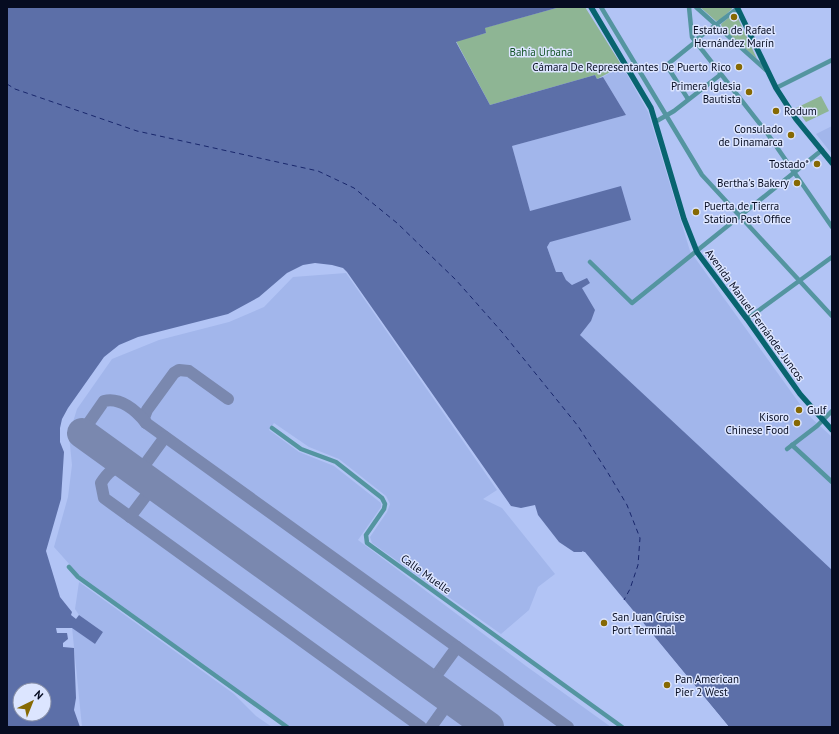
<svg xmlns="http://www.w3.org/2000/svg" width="839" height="734" font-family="'PT Sans',sans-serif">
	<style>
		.built { fill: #a2b6eb }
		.green { fill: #8eb594 }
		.water { fill: #5c6fa8; fill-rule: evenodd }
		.pier { fill: #b2c4f5 }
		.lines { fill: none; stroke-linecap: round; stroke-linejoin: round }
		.ferry { stroke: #19276c; stroke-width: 1; stroke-dasharray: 5 4; stroke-linecap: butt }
		.taxiway { stroke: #7a88af; stroke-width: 12 }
		.runway { stroke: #7a88af; stroke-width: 30 }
		.minor { stroke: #5495a0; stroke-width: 4.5 }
		.major { stroke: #08646f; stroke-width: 5.5 }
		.poi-dot { fill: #866903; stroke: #dce5ff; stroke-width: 1.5 }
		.labels { text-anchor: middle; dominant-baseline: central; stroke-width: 3; stroke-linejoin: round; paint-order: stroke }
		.poi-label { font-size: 11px; fill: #060c21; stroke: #dce5ff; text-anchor: end }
		.park-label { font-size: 11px; fill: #145427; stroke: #dce5ff }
		.street-label { font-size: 11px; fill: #060c21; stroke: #dce5ff }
	</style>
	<rect width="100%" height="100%" fill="#b2c4f5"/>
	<g class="built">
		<path d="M622,66L648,112L690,251L807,414L832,437V571L580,335L591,321L582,287L590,282L572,285L566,280L562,272H556L547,247L550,242L530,212L512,146L626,115L603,77Z"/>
		<path d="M832,126V154L816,134Z"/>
		<path d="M346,273L497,490L483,499L502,508L555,574L538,587L529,610L501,634L372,543L370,537L387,512L390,504L386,496L339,459L309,447L274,423L269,430L299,452L334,466L381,503V507L358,540L526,666L611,727H289L79,575L54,547L68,497L72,465L69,435L77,409L112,359L159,340L229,322L264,307L293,277Z"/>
		<path d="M79,582L234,694L256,716L272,727H82L72,627L95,644L103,632L79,615L75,609Z"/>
	</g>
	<g class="green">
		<path d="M560,7H585L622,66L597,79L595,75L490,105L456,41L486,33L484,28Z"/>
		<path d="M700,7H732V9L720,20L716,21Z"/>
		<path d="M732,15L737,16L757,59L722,28L721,24Z"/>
		<path d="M821,96L829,111L806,122L796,108Z"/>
	</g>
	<path class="water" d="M7,7H560L485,28L486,33L456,42L490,105L595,75L597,79L603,77L626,115L512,146L530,211L621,186L631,220L550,242L547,247L556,272H562L566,280L572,285L587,278L590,283L582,288L595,310L591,321L580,335L832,570V727H729L585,552H574L559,542L538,515L535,505L521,508L511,506L347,272L343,268L332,265L315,263L303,265L287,273L259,297L228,314L138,337L119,345L104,357L68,408L62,419L60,428V442L64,452L61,499L46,551L60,597L72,612L71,615L76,619L79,615L103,632L95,644L72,628H56L57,633H67L68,639L63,643V647L74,648L76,698L74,710L80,727H7ZM20,690H44V714H20Z"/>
	<path class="pier" d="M583,551L729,727H727L711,708L584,554L578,555Z"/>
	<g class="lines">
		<path class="ferry" d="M7,84L15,89L137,131L318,171L354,188L397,223L456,280L502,332L578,426L608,473L627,505L640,538L638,565L630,589L624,600"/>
		<g class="taxiway">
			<path d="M146,423L144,418L147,410L174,373L179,370L189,371L228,399"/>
			<path d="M92,441L87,430L88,424L104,401C120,397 136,410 146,423L568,727"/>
			<path d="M126,465C113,468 108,472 101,483L104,498L421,727"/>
			<path d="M138,474L165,437"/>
			<path d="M130,517L154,485"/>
			<path d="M430,684L457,647"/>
			<path d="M431,727L451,699"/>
		</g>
		<path class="runway" d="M82,433L489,727"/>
		<g class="minor">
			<path d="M601,7L702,175L832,316"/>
			<path d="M689,7L692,37L767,133L832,227"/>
			<path d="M696,7L766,70"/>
			<path d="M776,88L832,60"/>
			<path d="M688,99L667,66L668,64L694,43L697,39L738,8"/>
			<path d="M655,122L674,111L720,75"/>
			<path d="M590,262L632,303L822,150"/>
			<path d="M747,319L832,257"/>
			<path d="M272,428L301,449L336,462L382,498L385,504L384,509L366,535L367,543L622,727"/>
			<path d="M792,445L832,482"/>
			<path d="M787,449L817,426L832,411"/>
			<path d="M69,567L78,577L287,727"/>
		</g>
		<g class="major">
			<path d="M591,7L651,108L684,219L697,252L747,319L800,394L832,430"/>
			<path d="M737,7L776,88L796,119L832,163"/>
		</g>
	</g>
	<g class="poi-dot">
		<circle cx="734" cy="17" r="4"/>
		<circle cx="739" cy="67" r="4"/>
		<circle cx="749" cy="92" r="4"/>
		<circle cx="776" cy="111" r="4"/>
		<circle cx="791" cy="135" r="4"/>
		<circle cx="817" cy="164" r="4"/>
		<circle cx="797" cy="183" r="4"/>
		<circle cx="696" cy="212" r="4"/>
		<circle cx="799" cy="410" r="4"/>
		<circle cx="797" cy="423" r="4"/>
		<circle cx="604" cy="623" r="4"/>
		<circle cx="667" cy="685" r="4"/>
	</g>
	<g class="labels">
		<g class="poi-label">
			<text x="734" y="30" text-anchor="middle">Estatua de Rafael<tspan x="734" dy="13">Hernández Marín</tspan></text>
			<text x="731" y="67">Cámara De Representantes De Puerto Rico</text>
			<text x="741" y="86">Primera Iglesia<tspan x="741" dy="13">Bautista</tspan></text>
			<text x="784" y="111" text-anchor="start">Rodum</text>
			<text x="783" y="129">Consulado<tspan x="783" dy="13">de Dinamarca</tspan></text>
			<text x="809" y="164">Tostado*</text>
			<text x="789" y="183">Bertha's Bakery</text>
			<text x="704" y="206" text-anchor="start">Puerta de Tierra<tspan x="704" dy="13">Station Post Office</tspan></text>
			<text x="807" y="410" text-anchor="start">Gulf</text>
			<text x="789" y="417">Kisoro<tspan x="789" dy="13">Chinese Food</tspan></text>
			<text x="612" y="617" text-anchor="start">San Juan Cruise<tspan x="612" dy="13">Port Terminal</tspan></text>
			<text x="675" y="679" text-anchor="start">Pan American<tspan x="675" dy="13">Pier 2 West</tspan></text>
		</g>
		<g class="park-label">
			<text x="541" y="52">Bahía Urbana</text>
		</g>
		<g class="street-label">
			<text transform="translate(755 315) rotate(54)">Avenida Manuel Fernández Juncos</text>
			<text transform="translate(426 574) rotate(36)">Calle Muelle</text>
		</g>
	</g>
	<rect width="839" height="734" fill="none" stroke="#060c21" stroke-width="16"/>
	<g transform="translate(32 702) rotate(43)"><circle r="19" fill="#dce5ff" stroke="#868ea6"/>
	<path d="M0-3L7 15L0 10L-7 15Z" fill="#866903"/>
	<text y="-6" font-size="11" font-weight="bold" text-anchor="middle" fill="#060c21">N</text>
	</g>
</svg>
